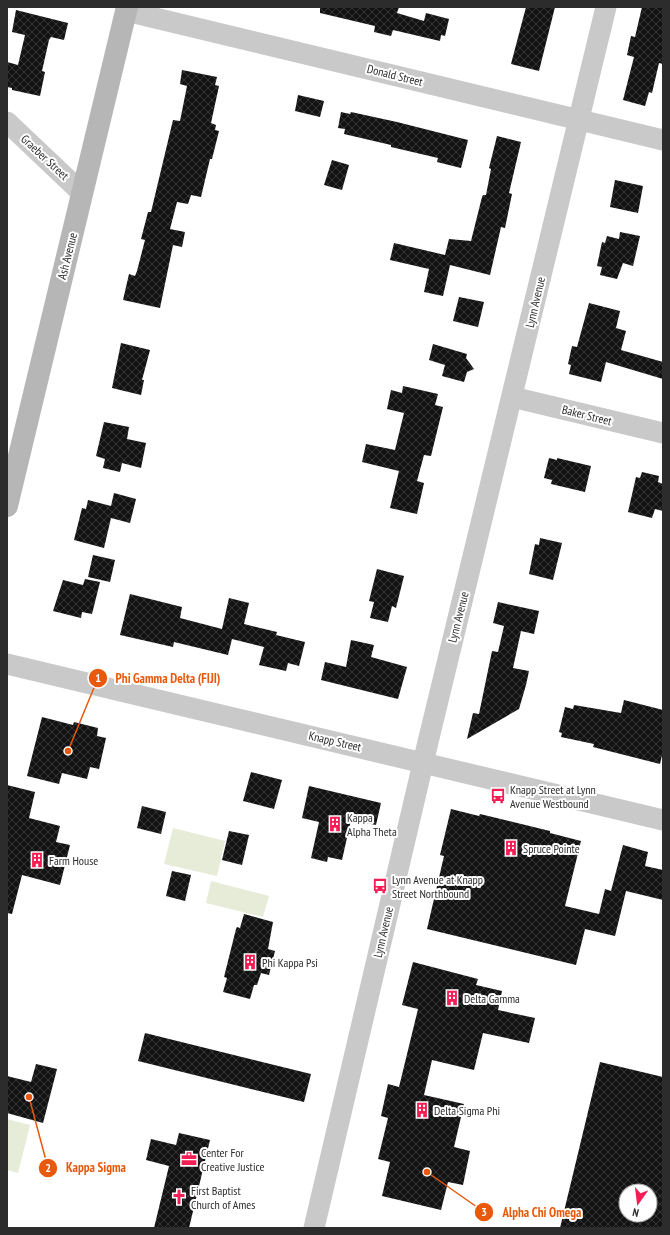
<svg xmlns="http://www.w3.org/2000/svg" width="670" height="1235" font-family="'PT Sans Narrow',sans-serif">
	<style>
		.grass { fill: #e6ecd8 }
		.building { fill: url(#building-cross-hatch); fill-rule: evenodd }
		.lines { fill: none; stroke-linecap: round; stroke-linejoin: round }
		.street { stroke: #c9c9c9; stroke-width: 21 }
		.secondary { stroke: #b6b6b6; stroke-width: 22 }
		.labels { text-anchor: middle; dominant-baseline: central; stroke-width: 4; stroke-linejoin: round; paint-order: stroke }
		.street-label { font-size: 12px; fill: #2c2c2c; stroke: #fff }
		.poi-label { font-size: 12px; fill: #2c2c2c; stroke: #fff; text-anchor: start }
		.leader { fill: none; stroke: #e8590c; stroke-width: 1.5 }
		.callout-dot { fill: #e8590c; stroke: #fff; stroke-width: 1.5 }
		.mark-label { font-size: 12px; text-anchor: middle; font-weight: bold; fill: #fff }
		.callout-label { font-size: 13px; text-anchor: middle; font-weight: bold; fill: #e8590c; stroke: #fff; stroke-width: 4; stroke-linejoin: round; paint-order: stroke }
	</style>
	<defs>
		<pattern id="building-cross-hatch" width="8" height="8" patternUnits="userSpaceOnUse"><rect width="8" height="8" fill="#131313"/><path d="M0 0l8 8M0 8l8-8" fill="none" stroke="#363636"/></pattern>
	</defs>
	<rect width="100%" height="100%" fill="#fff"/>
	<g class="grass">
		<path d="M173,828L225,841L217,876L164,864Z"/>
		<path d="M211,881L269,896L263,917L206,903Z"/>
		<path d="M7,1119L30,1125L18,1173L7,1170Z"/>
	</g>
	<g class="building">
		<path d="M320,7H399L397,13L424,21L426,13L449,19L445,36L441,35L440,41L393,30L391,36L374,32L375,26L320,13Z"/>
		<path d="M526,7H555L539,71L511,64Z"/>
		<path d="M642,7H663V64L659,63L652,93L649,92L645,106L623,100L634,57L627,55L631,36L635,37Z"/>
		<path d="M16,10L68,23L64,40L51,37L49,40L42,71L45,72L40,96L12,90V88L7,87V62L18,65L25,35L12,32Z"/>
		<path d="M182,70L217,77L215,85L219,86L211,123L216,125L215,130L219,131L212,159H210L201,197L191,195L188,204L177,202L170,229L185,232L182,247L173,245L160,308L123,300L129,274L135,276L137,271L145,240L141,239L148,212H151L173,120L180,121L187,86L180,84Z"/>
		<path d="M298,95L324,101L320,117L295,111Z"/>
		<path d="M341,112L350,114L351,112L397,122L468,140L461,168L437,162L438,158L391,147V145L344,134L345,129L338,128Z"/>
		<path d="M497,136L521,142L509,193L512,194L505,228L501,227L490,275L450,265L443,296L424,292L429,269L390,260L394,243L445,255L449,239L471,241L482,197L483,195H486L491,169L489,168Z"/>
		<path d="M332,160L349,165L342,190L324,185Z"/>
		<path d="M615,180L643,186L638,213L610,207Z"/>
		<path d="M620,232L640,236L633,266L623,263L617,279L600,275L602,267L597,266L602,242L605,243L607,236L619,239Z"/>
		<path d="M459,297L484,302L478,327L453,321Z"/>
		<path d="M589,303L620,311L616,328L626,331L621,350L663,362V379L606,362L601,382L569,374L571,365L568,364L572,346L577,347Z"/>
		<path d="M121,343L150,350L142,380H144L141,395L112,388Z"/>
		<path d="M433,344L467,354L466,358L474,369L467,372L464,382L442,376L445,365L429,360Z"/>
		<path d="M403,386L438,394L435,405L443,407L431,456L424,455L417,481L424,483L417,514L390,508L399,471L362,462L366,444L395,450L404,413L387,409L391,390L402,393Z"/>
		<path d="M104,422L129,427L127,439L146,443L141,468L122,463L120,472L103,468L105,459L96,456Z"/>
		<path d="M549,458L557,460V458L591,466L585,492L551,484L552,480L544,478Z"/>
		<path d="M642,472L659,476L658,482L663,484V511L655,509L652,518L628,512L636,477L640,478Z"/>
		<path d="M114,493L136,499L130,523L111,518L104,548L74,540L82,508L86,509L88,500L111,506Z"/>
		<path d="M540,538L562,543L553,580L529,574L535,544L539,545Z"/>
		<path d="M93,555L115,560L110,582L88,577Z"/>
		<path d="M377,569L404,576L396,608L392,606L388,622L370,618L374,602L369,601Z"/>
		<path d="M85,579L100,582L92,614L82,612L81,618L53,611L63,580L83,585Z"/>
		<path d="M130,594L182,607L180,618L222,629L229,598L249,603L244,624L277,632L276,635L305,642L299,666L288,663L286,671L259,665L264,647L232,639L228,655L174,642L173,647L120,635Z"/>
		<path d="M498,602L539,611L534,634L521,631L513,668L529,671L526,685L519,709L467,739L473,713L479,714L492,651L498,652L504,626L493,623Z"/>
		<path d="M351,640L374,645L371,657L407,667L398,699L321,680L325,662L346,667Z"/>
		<path d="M624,700L663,710V751L660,764L593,747L594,744L561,737L562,733L559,732L565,707L573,709L574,705L621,713Z"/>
		<path d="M42,717L73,725L74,722L98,728L97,736L106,738L99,769L90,767L87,779L62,773L59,784L27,776Z"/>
		<path d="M251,772L282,780L274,809L243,801Z"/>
		<path d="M7,785L35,792L29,818L60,826L56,842L70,845L60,885L22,875L12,914L7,913Z"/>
		<path d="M309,786L381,803L376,825L351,820L342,860L328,857L327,862L311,858L319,822L302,818Z"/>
		<path d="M142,806L166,812L161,834L137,828Z"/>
		<path d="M451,809L479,816L480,814L550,831V833L581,841L565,906L599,914L605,889L611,891L623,845L648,852L645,866L663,870V900L626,891L615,936L585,929L576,965L427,929L444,856L440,855Z"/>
		<path d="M229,831L249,835L242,865L222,860Z"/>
		<path d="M172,871L191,875L185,901L166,896Z"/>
		<path d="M244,914L273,922L268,949L275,951L269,975L261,973L257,985H254L250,999L223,992L227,978L224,977L236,929L237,927L240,928Z"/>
		<path d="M413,962L478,979L476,985L502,991L498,1010L535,1018L529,1043L483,1033L474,1070L432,1060L424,1095L464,1104L454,1147L470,1151L463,1185L448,1182L441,1210L382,1196L390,1162L378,1159L388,1118L381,1116L388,1084L399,1087L418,1009L402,1005Z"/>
		<path d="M145,1033L311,1074L304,1102L138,1061Z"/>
		<path d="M600,1062L663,1077V1228H560ZM626,1191H650V1215H626Z"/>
		<path d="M36,1064L57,1069L43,1123L7,1113V1076L31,1082Z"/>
		<path d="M179,1133L210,1140L189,1228H154L169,1166L146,1160L151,1139L176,1145Z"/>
	</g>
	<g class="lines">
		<g class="street">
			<path d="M126,11L663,140"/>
			<path d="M7,122L82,193"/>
			<path d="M512,397L663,433"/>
			<path d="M7,664L663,820"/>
			<path d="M314,1228L428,742L606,7"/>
		</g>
		<path class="secondary" d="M7,506L127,7"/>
	</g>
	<defs>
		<symbol id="bus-bare" viewBox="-9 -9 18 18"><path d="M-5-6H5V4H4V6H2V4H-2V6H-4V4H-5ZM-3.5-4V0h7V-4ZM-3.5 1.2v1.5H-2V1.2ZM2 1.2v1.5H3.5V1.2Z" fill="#f41d54" stroke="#fff" stroke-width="2.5" paint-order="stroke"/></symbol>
		<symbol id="building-bare" viewBox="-9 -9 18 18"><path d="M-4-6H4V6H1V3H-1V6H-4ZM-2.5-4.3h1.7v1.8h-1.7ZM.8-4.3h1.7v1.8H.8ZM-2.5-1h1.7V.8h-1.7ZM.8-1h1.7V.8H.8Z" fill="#f41d54" stroke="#fff" stroke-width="2.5" paint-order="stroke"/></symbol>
		<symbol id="office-bare" viewBox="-9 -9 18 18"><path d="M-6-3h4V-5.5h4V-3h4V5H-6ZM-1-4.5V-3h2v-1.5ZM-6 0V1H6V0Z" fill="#f41d54" stroke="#fff" stroke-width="2.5" paint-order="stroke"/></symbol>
		<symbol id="church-bare" viewBox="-9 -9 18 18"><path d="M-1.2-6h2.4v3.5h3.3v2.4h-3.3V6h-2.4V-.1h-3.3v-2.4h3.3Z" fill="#f41d54" stroke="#fff" stroke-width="2.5" paint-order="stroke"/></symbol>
	</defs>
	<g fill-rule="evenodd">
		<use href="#bus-bare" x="487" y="785" width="22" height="22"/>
		<use href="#building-bare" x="324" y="813" width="22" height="22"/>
		<use href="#building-bare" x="500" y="837" width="22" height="22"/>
		<use href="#building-bare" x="26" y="849" width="22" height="22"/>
		<use href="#bus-bare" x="369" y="875" width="22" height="22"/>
		<use href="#building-bare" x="239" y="951" width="22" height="22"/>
		<use href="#building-bare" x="441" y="987" width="22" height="22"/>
		<use href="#building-bare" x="411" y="1099" width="22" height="22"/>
		<use href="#office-bare" x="178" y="1148" width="22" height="22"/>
		<use href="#church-bare" x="168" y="1186" width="22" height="22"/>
	</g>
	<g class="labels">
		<g class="street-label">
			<text transform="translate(395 75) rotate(14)">Donald Street</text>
			<text transform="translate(45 157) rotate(43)">Graeber Street</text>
			<text transform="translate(67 256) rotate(-76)">Ash Avenue</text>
			<text transform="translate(535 302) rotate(-77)">Lynn Avenue</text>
			<text transform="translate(587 415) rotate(14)">Baker Street</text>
			<text transform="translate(458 617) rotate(-76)">Lynn Avenue</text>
			<text transform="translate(335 741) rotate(13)">Knapp Street</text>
			<text transform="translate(383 932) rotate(-77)">Lynn Avenue</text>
		</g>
		<g class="poi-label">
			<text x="510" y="789">Knapp Street at Lynn<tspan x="510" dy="14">Avenue Westbound</tspan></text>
			<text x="347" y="817">Kappa<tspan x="347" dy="14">Alpha Theta</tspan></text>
			<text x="523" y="848">Spruce Pointe</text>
			<text x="49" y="860">Farm House</text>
			<text x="392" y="879">Lynn Avenue at Knapp<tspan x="392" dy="14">Street Northbound</tspan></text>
			<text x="262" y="962">Phi Kappa Psi</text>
			<text x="464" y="998">Delta Gamma</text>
			<text x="434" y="1110">Delta Sigma Phi</text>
			<text x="201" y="1152">Center For<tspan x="201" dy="14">Creative Justice</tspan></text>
			<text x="191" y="1190">First Baptist<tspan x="191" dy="14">Church of Ames</tspan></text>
		</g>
	</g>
	<path class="leader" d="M68 751L98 678M29 1097L48 1168M427 1172L484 1212"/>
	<g class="callout-dot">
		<circle cx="68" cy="751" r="4"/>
		<circle cx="29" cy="1097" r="4"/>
		<circle cx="427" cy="1172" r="4"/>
		<circle cx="98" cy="678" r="10"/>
		<circle cx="48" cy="1168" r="10"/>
		<circle cx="484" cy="1212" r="10"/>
	</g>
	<g class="mark-label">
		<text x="98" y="682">1</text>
		<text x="48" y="1172">2</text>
		<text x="484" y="1216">3</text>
	</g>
	<g class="callout-label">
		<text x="168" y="683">Phi Gamma Delta (FIJI)</text>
		<text x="96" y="1172">Kappa Sigma</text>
		<text x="542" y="1217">Alpha Chi Omega</text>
	</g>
	<rect width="670" height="1235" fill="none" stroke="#2c2c2c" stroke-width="16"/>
	<g transform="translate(638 1203) rotate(194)"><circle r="19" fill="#ffffff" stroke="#ababab"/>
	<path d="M0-3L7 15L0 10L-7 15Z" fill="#f41d54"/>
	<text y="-6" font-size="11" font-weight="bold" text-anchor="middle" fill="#2c2c2c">N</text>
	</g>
</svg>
